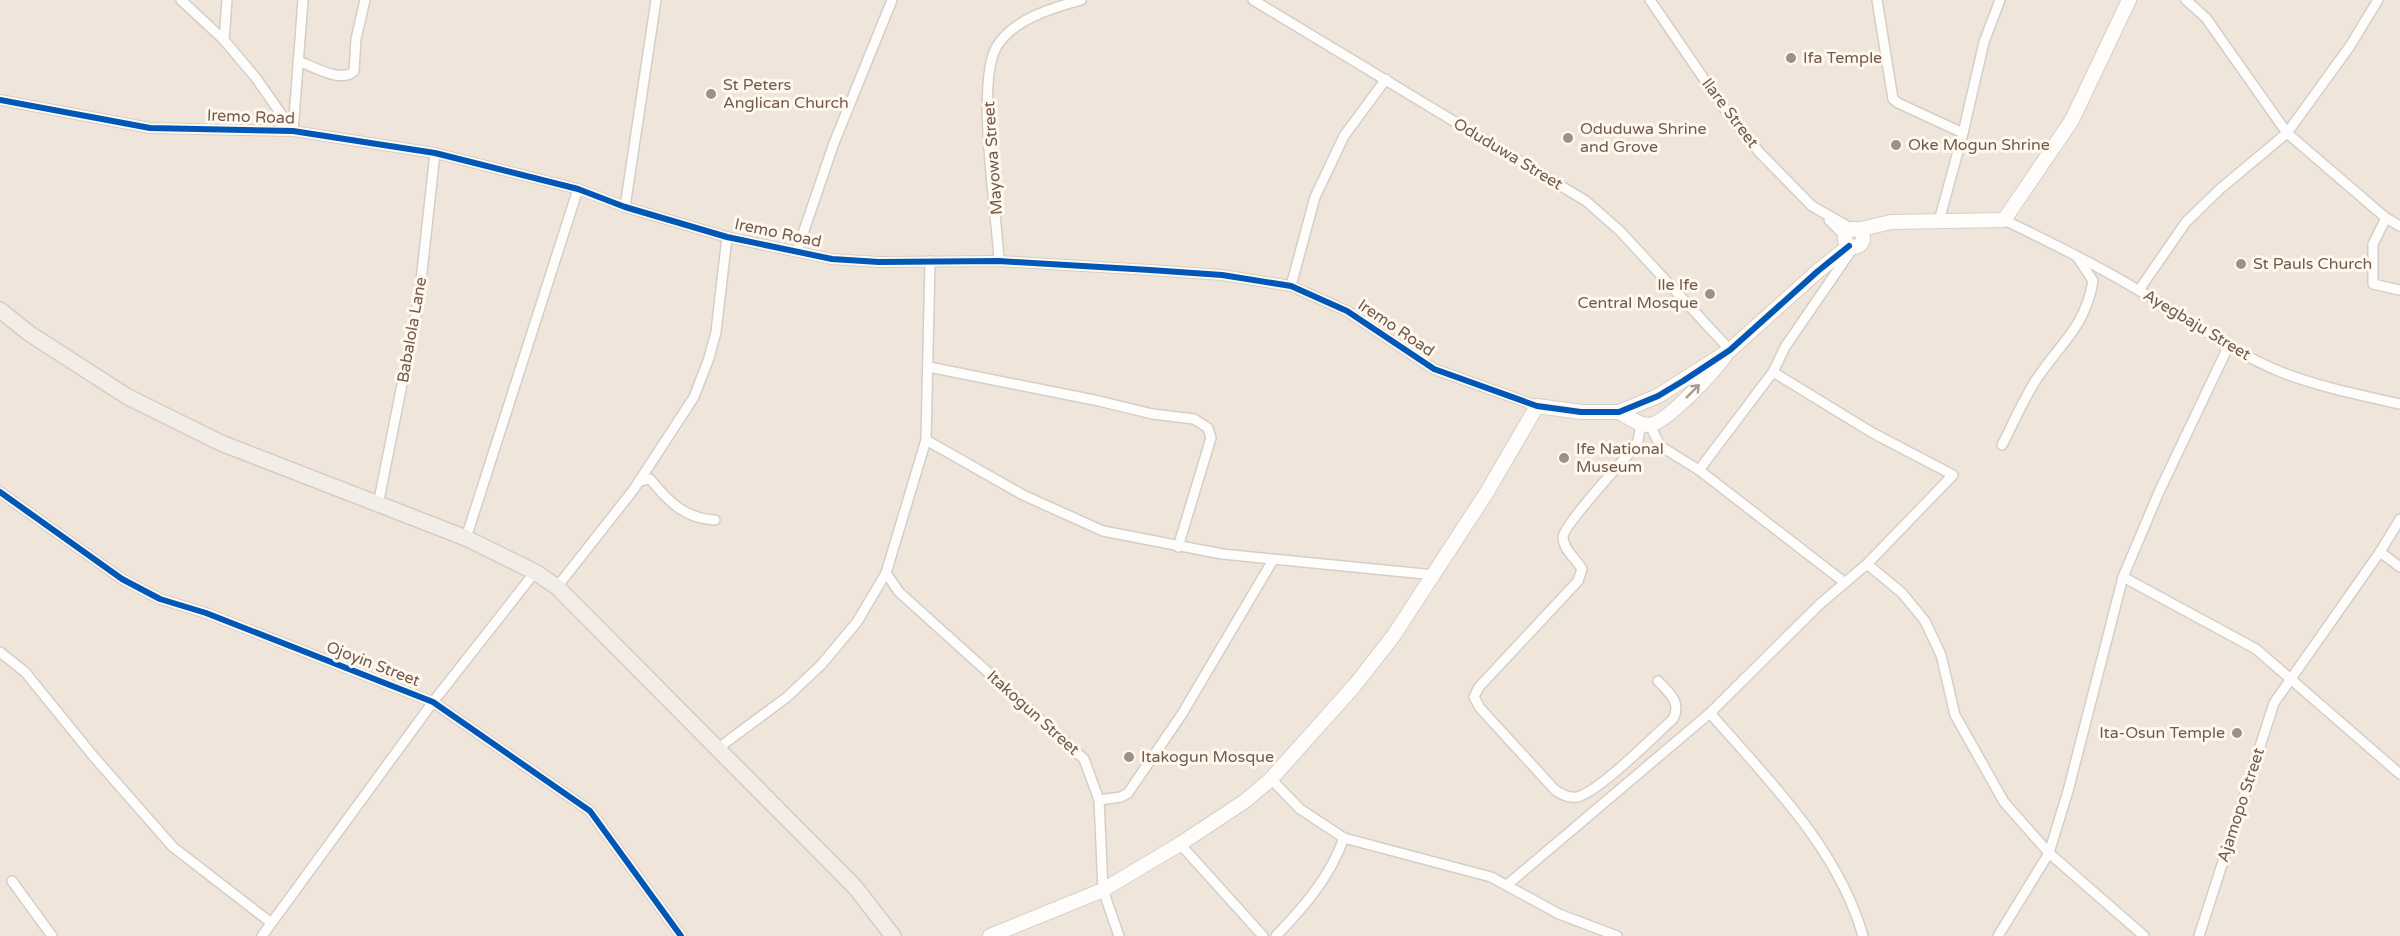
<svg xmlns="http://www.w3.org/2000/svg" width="2400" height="936" font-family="'Varela Round',sans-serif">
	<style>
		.residential { fill: #f0e5da }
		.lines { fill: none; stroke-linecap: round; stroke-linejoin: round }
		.street-casing { stroke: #d4cec7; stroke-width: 12 }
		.secondary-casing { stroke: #d6cfc8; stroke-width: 16 }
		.primary-casing { stroke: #d5ccc6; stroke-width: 18 }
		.street { stroke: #fefdfc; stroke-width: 9 }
		.secondary { stroke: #fefdfc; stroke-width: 14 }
		.primary { stroke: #f2ede6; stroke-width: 15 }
		.cycleway-casing { stroke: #fef8ee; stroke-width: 10 }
		.cycleway { stroke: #0057b8; stroke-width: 6 }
		.oneway { stroke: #ac9b92 }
		.poi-dot { fill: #a28f84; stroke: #fef8ee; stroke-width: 2 }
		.labels { text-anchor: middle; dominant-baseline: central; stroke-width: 6; stroke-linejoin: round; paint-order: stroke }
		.poi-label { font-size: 16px; fill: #755a4c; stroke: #fef8ee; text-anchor: start }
		.street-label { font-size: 16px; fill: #755a4c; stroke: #fef8ee }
	</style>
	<rect width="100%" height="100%" fill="#f7f2ec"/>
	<rect class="residential" x="0" y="0" width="2400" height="936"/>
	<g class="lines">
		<defs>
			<g id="street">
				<path d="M181,0L224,40L256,78L293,131L303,0"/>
				<path d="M1253,0L1586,201L1620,231L1730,350"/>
				<path d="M1650,0L1726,111L1760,153L1812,206L1852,229"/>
				<path d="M1877,0L1893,99L1898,103L1963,133L1939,221"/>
				<path d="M2186,0L2206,18L2287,133L2386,218L2400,226"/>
				<path d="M224,40L227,0"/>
				<path d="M298,61C313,66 341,84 354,71L356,39L365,0"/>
				<path d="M0,100L150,128L293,131L435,153L578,189L625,207L727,237L832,259L879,262L999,261L1150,270L1222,275L1291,286L1347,311L1434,369L1537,406"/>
				<path d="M1963,133L1984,42L2000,0"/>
				<path d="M625,207L656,0"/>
				<path d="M2386,218L2373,244V284L2399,290"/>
				<path d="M1829,220L1845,236"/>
				<path d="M2004,220C2050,242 2095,264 2138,290C2186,317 2229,351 2281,372C2319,387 2360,395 2400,404"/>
				<path d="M797,251L834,143L892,0"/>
				<path d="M999,261C997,214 975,82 997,46C1014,19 1052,8 1081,0"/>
				<path d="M1291,286L1315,197L1344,136L1386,79"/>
				<path d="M2139,290L2186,222L2220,189L2287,133L2350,46L2378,0"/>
				<path d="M929,367L1099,401L1153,414L1194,419L1208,428L1211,438L1178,547"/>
				<path d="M1641,423L1638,441L1633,449C1622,462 1563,526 1563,537C1563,549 1576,559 1582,569L1578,581L1479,687L1474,697L1480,708L1555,790C1562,795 1569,798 1577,797C1599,792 1654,736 1673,719C1682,702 1669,693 1658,681"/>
				<path d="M1650,425L1660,446L1699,470"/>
				<path d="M926,440L1023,495L1103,531L1222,554L1435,575"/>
				<path d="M2002,445C2013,424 2023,400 2036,380C2060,343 2085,328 2093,281L2078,258"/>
				<path d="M639,481L650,479C668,501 685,519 715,520"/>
				<path d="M0,492L122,579L160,599L206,613L433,702L590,811L681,936"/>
				<path d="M378,505L419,299L435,153"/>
				<path d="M466,538L578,189"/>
				<path d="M2380,552L2400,567"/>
				<path d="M1867,564L1902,593L1925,621L1941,655L1955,715L2004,802L2049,853L2144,936"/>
				<path d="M886,573L899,592L1084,759L1099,800L1103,890L1119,936"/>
				<path d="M2123,577L2256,649L2400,774"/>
				<path d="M1844,582L1699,470L1773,372L1785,347L1853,248"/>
				<path d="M557,587L634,489L694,397L709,358L716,332L727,237"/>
				<path d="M0,652L25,672L94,757L173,847L270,922"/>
				<path d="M1710,713C1768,780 1838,848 1863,936"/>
				<path d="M717,749L787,697L821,665L857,622L886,573L926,440L930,261"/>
				<path d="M1271,779L1300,809L1344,838L1491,877L1559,914L1617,936"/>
				<path d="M1099,800L1121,797L1128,793L1182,714L1273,560"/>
				<path d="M1180,844L1263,936"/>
				<path d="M12,881L52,936"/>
				<path d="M1507,885L1710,713L1820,604L1867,564L1953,475L1871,432L1773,372"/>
				<path d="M262,936L433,702L535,572"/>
				<path d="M1276,936C1304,907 1330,877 1344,838"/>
				<path d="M1998,936L2049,853L2068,791L2123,577L2159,492L2228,347"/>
				<path d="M2199,936L2274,703L2380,552L2400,519"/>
			</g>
			<g id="secondary">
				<circle cx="1854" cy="238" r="9"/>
				<path d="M1857,230L1891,222L2004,220L2072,120L2129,0"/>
				<path d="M1619,412C1628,417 1639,425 1649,425C1667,423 1714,371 1725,356"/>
				<path d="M990,936L1103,890L1180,844L1245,801L1271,779L1355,685L1394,635L1487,492L1537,406L1581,412H1619L1658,396L1730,350L1818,271L1849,246"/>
			</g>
			<path id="primary" d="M0,310L30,334L128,397L221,443L466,538L535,572L557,587L855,887L893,936"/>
		</defs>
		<use href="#street" class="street-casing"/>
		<use href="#secondary" class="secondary-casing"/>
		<use href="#primary" class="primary-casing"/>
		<use href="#street" class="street"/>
		<use href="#secondary" class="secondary"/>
		<use href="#primary" class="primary"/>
		<defs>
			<g id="cycleway">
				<path d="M0,100L150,128L293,131L435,153L578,189L625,207L727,237L832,259L879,262L999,261L1150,270L1222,275L1291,286L1347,311L1434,369L1537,406L1581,412H1619L1658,396L1683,381L1730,350L1818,271L1849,246"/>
				<path d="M0,492L122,579L160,599L206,613L433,702L590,811L681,936"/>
			</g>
		</defs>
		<use href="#cycleway" class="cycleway-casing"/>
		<use href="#cycleway" class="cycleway"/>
	</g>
	<defs><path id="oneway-shaft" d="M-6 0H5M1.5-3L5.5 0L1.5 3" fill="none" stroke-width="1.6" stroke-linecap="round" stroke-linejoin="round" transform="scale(1.5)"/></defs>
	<use class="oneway" href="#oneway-shaft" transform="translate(1693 391) rotate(-45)"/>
	<g class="poi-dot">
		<circle cx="1791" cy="58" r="6"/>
		<circle cx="711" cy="94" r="6"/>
		<circle cx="1568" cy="138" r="6"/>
		<circle cx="1896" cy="145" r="6"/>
		<circle cx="2241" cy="264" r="6"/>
		<circle cx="1710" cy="294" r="6"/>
		<circle cx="1564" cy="458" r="6"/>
		<circle cx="2237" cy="733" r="6"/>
		<circle cx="1129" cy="757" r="6"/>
	</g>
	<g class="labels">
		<g class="poi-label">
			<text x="1803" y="58">Ifa Temple</text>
			<text x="723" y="85">St Peters<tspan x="723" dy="18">Anglican Church</tspan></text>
			<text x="1580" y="129">Oduduwa Shrine<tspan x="1580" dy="18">and Grove</tspan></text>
			<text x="1908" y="145">Oke Mogun Shrine</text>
			<text x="2253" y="264">St Pauls Church</text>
			<text x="1698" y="285" text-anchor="end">Ile Ife<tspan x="1698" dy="18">Central Mosque</tspan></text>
			<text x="1576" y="449">Ife National<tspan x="1576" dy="18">Museum</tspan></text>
			<text x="2225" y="733" text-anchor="end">Ita-Osun Temple</text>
			<text x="1141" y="757">Itakogun Mosque</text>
		</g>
		<g class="street-label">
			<text transform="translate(1730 113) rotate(53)">Ilare Street</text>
			<text transform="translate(251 117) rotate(2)">Iremo Road</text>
			<text transform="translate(1508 154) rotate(31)">Oduduwa Street</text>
			<text transform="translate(993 158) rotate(-94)">Mayowa Street</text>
			<text transform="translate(778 233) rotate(12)">Iremo Road</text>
			<text transform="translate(2197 325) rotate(31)">Ayegbaju Street</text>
			<text transform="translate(1396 328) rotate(34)">Iremo Road</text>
			<text transform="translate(412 330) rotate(-80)">Babalola Lane</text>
			<text transform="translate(373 664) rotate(21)">Ojoyin Street</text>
			<text transform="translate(1033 713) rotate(42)">Itakogun Street</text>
			<text transform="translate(2241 805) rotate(-72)">Ajamopo Street</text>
		</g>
	</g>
</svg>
